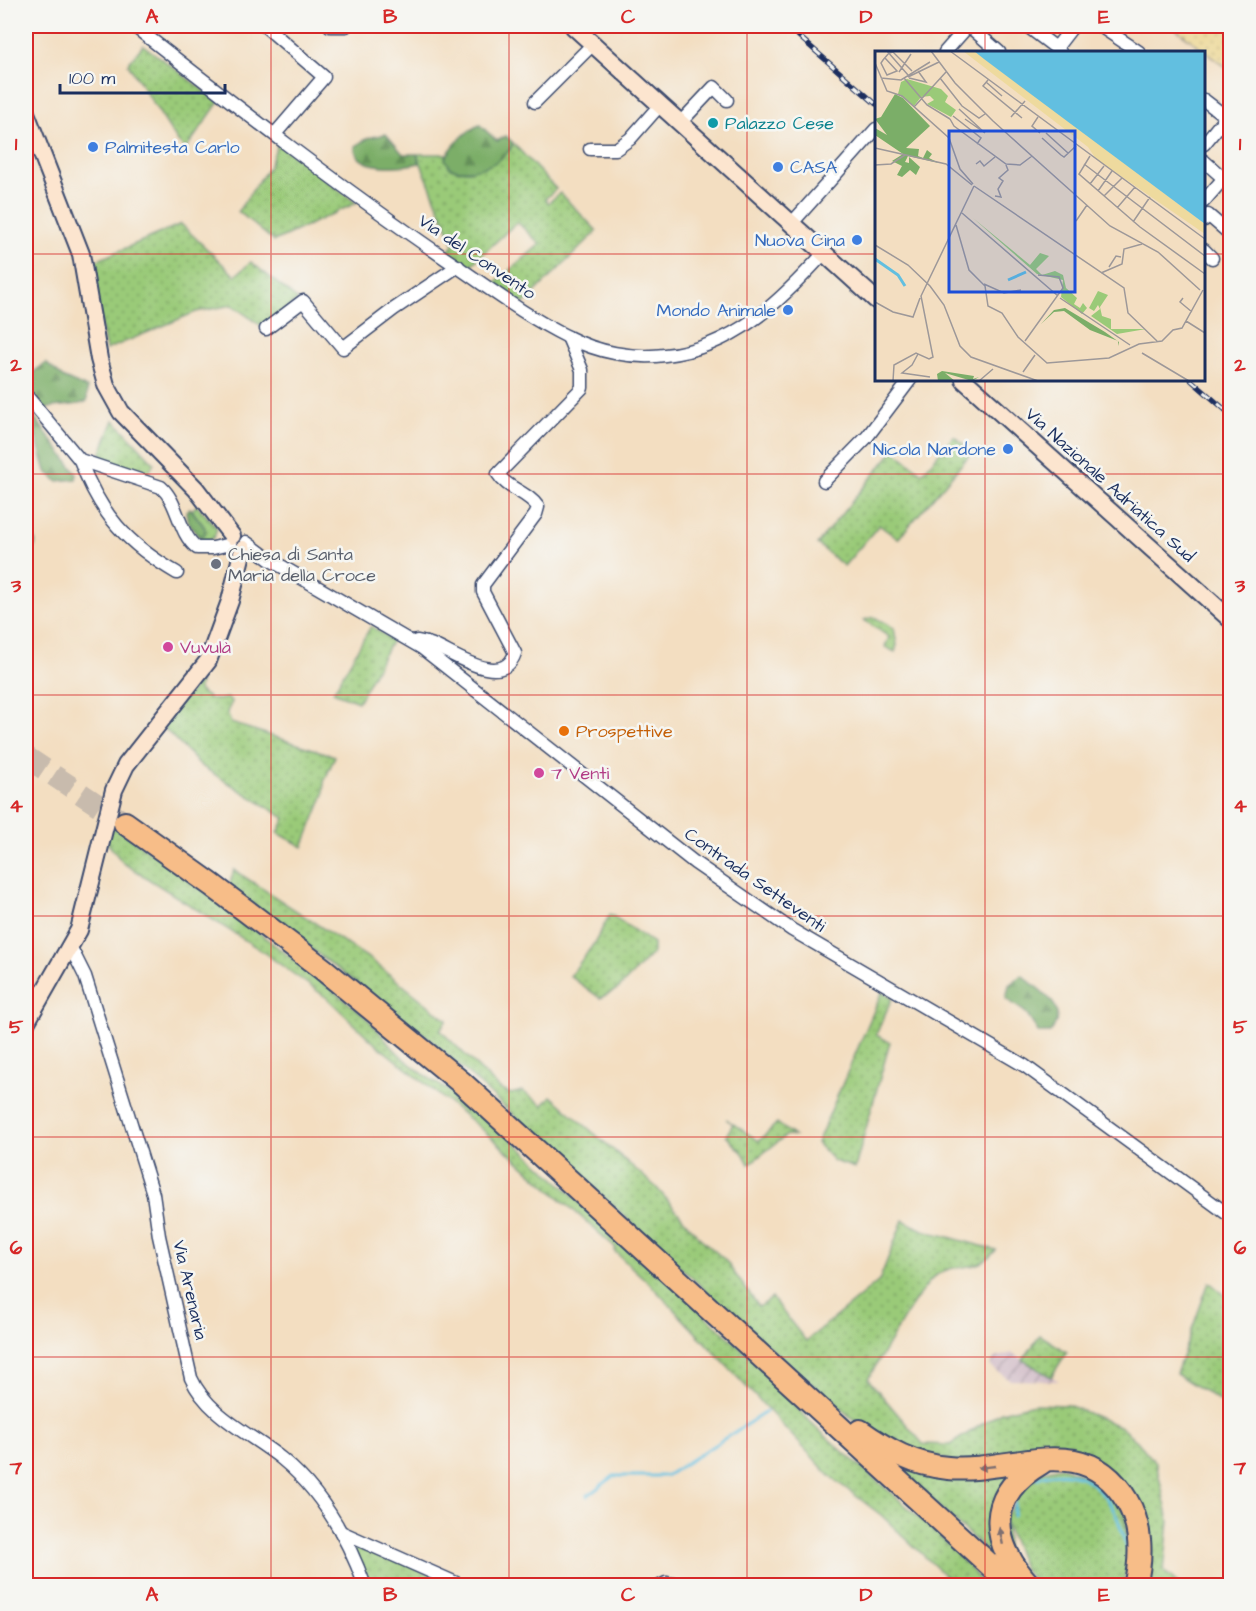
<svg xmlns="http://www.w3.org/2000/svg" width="1256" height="1611" font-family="'Architects Daughter',sans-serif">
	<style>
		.industrial { fill: url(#industrial-furrows) }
		.grass { fill: url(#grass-dots); stroke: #5a7c6b; stroke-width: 1.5 }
		.forest { fill: url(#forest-firs); stroke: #4b6e63; stroke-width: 1.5 }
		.sand { fill: url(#sand-dots); stroke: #84847e; stroke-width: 1.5 }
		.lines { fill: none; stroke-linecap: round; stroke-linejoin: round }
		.stream { stroke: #62bfe0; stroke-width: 3 }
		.highway-tunnel { stroke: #c8bbad; stroke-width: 22; stroke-dasharray: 22 11; stroke-linecap: butt }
		.street-casing { stroke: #3b496d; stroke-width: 15 }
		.secondary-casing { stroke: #3b496d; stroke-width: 20 }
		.highway-casing { stroke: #3b496d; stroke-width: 26 }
		.street { stroke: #fff; stroke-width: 12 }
		.secondary { stroke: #fce5cf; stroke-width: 16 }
		.highway { stroke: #f7bd88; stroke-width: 22 }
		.rail-casing { stroke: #1b2f5e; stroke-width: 5 }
		.rail { stroke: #f6f6f2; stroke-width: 3; stroke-dasharray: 9; stroke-linecap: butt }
		.oneway { fill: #7e6f71 }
		.grid { fill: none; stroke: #d62828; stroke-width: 1.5; stroke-opacity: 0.55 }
		.culture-dot { fill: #0f9aa8; stroke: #f6f6f2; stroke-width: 2 }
		.shop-dot { fill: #3f7fe0; stroke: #f6f6f2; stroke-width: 2 }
		.worship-dot { fill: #6b7280; stroke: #f6f6f2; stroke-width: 2 }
		.hotel-dot { fill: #d1479c; stroke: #f6f6f2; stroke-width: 2 }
		.food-dot { fill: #e8710a; stroke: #f6f6f2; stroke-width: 2 }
		.labels { text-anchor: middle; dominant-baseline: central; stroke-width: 5; stroke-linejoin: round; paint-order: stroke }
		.culture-label { font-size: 18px; fill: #0d838f; stroke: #f6f6f2; text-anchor: start }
		.shop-label { font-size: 18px; fill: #366cbe; stroke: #f6f6f2; text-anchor: end }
		.street-label { font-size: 18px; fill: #1b2f5e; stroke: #f6f6f2 }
		.worship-label { font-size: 18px; fill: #5b616d; stroke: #f6f6f2; text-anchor: start }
		.hotel-label { font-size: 18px; fill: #b23c85; stroke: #f6f6f2; text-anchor: start }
		.food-label { font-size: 18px; fill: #c56008; stroke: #f6f6f2; text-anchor: start }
		.inset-river { fill: none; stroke: #62bfe0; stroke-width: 3 }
		.inset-road { fill: none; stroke: #9d9899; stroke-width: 1.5 }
		.view { fill: #1d4ed8; fill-opacity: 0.15; stroke: #1d4ed8; stroke-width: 3 }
		.inset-edge { fill: none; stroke: #1b2f5e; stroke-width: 3 }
		.neatline { fill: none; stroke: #d62828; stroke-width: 2 }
		.grid-label { font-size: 20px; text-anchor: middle; font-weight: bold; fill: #d62828 }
	</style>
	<defs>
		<pattern id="industrial-furrows" width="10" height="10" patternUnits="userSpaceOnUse" patternTransform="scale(1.5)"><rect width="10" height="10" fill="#d2bdc8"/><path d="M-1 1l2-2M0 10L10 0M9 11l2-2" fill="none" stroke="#aa9aa6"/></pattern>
		<pattern id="grass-dots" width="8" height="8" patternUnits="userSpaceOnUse" patternTransform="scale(1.5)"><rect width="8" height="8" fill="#9aca78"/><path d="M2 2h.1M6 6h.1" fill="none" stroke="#7da466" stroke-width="1.8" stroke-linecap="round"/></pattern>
		<pattern id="forest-firs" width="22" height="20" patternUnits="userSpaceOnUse" patternTransform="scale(1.5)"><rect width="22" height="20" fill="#7bae68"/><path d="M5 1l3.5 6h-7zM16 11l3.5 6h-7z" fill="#648e59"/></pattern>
		<pattern id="sand-dots" width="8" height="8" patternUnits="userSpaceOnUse" patternTransform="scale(1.5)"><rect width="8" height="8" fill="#eeda9e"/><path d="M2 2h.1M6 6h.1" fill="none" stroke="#ccbb8a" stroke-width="1.8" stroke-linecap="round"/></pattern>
	</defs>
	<rect width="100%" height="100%" fill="#f6f6f2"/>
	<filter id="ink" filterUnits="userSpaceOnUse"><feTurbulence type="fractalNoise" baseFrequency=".0167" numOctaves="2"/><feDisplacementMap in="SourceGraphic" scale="12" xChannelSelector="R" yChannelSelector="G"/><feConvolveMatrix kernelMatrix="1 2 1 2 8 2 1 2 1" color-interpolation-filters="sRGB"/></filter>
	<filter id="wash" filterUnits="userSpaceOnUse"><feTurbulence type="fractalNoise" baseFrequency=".008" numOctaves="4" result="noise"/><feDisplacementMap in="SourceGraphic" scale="24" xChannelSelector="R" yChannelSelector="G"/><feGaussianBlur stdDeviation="1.35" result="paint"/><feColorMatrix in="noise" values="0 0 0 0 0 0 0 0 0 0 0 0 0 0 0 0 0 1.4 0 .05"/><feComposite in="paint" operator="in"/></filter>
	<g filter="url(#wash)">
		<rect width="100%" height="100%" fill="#f3dec1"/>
		<path class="industrial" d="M1012,1353L1023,1360L1059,1381L1010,1380L990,1366L994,1358Z"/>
		<g class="grass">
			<path d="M143,45L219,102L186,149L178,142L128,64Z"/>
			<path d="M278,143L356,203L274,241L238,211L269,167Z"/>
			<path d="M513,143L556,189L545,199L548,203L560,193L597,231L523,304L492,286L540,244L517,222L468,268L446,254L454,244L417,154H447L445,159L456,170L469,171L510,150Z"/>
			<path d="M181,224L235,276L251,262L298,300L263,327L232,305L196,312L106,350L89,264Z"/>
			<path d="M114,420L154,463L147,476L97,462Z"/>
			<path d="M954,436L972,452L898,539L879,525L844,566L817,544L894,450L922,473Z"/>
			<path d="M197,505L217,528L214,538C206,542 202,541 196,534L199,536L204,526L192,510Z"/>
			<path d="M874,617L894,628L897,645L895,652L885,647L889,637L864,620Z"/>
			<path d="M371,626L392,640L358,702L333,692Z"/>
			<path d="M200,680L199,690C208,699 215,702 227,698L232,702L227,712L231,723L335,756L324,782V794L303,847L278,833L285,818L201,766L162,726Z"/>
			<path d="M111,824C196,884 279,947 360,1012C374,1024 384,1039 397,1052C419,1074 446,1090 473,1104L764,1369C825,1452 921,1504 984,1585H955L881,1515L831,1477L652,1286L614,1251L616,1248L484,1131L373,1042L327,998L256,947L123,863L106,841Z"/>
			<path d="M234,870L370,959L447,1020L440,1030L500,1089L511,1094L522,1091L543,1105L551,1096L656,1187L699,1237L725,1260L759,1307L772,1298L806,1341L879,1281L903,1220L923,1230L996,1250C974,1276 961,1260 938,1274C921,1284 881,1358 868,1379L923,1444L950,1445L1001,1412L1034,1404L1068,1405L1119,1426L1137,1441L1156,1463L1169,1521L1164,1571L1180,1585H1142L1145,1565L1094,1457L1066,1449L961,1464L874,1437L737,1319L429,1038L229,887Z"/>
			<path d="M610,914L653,943V953L618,989L600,998L570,976L595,942Z"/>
			<path d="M882,992L892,998L876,1035L890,1042L855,1168L834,1161L817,1143Z"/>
			<path d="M726,1119L759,1141L777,1123L794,1136L787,1135L749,1164L743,1153L726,1136L733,1124Z"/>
			<path d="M1209,1282L1230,1299V1407L1176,1374Z"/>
			<path d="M1040,1335L1067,1352L1051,1377L1023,1360Z"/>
			<path d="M887,1460L1013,1467L1004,1485L1008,1570Z"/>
			<path d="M1061,1467L1096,1479L1122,1510L1131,1550L1123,1585L1039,1586L1024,1570L1004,1519L1035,1473Z"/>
			<path d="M348,1538L458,1585H366Z"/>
		</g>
		<g class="forest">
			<path d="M480,125L497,141L506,136L513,143C504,165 472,175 450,168L445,159C451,147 467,129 480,125Z"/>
			<path d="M386,134L403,154H417L420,163C403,167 354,172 355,146L368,138Z"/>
			<path d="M46,363L64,378L87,388V401C77,408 58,403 44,410L26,390V374L28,376Z"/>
			<path d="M26,406L77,474L76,479L57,481L46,471L36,437L26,423Z"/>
			<path d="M190,508L205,528V534L202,536L196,534L187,519L186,511Z"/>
			<path d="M26,529C37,537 40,547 26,554Z"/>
			<path d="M1022,975C1040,992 1071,1005 1050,1033H1039L1025,1012L1006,999L1009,985Z"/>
		</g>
		<path class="sand" d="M1172,26H1230V70Z"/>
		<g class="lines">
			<g class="stream">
				<path d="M1037,1478C1090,1459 1118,1503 1126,1549"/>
				<path d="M587,1496L614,1476H666L766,1412"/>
				<path d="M1013,1516L1015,1503"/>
			</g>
		</g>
	</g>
	<g filter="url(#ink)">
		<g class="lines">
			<path class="highway-tunnel" d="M26,757L125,823"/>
			<defs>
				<g id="street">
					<path d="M134,26C236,106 339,186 446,259C485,285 525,316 568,337C597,352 632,359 665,355C733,348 780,302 824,253"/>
					<path d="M265,26L324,77L275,134"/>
					<path d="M330,26H346"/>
					<path d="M969,26L999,52"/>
					<path d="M1027,26L1056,48"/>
					<path d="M1100,26L1139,52"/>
					<path d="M945,52L968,26"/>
					<path d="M1060,52L1056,48L1073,26"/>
					<path d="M1204,100L1230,120"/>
					<path d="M535,102L593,44"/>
					<path d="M680,123L714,87L727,100"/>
					<path d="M1204,144L1226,117"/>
					<path d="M590,149H616L630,139L660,105"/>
					<path d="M1204,161L1230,184"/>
					<path d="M1204,201L1224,178"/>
					<path d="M1204,220L1208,215L1230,234"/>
					<path d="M792,223L876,129"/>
					<path d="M1204,250L1212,258"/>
					<path d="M266,329L303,301L343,348L394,309L458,266"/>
					<path d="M26,395L80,460L161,487C179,503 178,533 197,548H213L230,544"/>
					<path d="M80,460C100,514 127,544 177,573"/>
					<path d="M824,481L867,437L910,380"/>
					<path d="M246,542L269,559L422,648L695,863L792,930L1025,1066L1230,1216"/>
					<path d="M417,641C423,642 429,643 435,646C454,654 503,689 515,653L483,592V585L536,514L538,507C528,492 507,489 498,474L582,388V370L568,337"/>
					<path d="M71,948L85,976L153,1194L159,1236L191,1378C208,1416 251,1434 282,1459C321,1491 348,1539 365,1586"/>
					<path d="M341,1532L463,1586"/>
					<path d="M660,1586L666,1583L684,1586"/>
				</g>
				<g id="secondary">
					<path d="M573,26L876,300"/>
					<path d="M26,113L81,254L99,359L106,385L121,412L196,489L232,536"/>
					<path d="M964,380L1230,619"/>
					<path d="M26,1023L79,930L114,790L126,765L208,661L230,601L243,549"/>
				</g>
				<g id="highway">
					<path d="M125,823L212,885L323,969L462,1083L1013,1586"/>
					<path d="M860,1431C887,1450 914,1465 948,1468C1013,1474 1084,1428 1127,1501C1142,1526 1142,1558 1135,1586"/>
					<path d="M1030,1586C989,1541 986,1495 1041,1463"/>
				</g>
			</defs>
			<use href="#street" class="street-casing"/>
			<use href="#secondary" class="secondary-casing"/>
			<use href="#highway" class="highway-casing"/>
			<use href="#street" class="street"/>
			<use href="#secondary" class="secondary"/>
			<use href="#highway" class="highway"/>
			<defs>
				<g id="rail">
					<path d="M787,26L876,104"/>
					<path d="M1191,380L1230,414"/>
				</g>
			</defs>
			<use href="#rail" class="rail-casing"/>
			<use href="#rail" class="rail"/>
		</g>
		<defs><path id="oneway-solid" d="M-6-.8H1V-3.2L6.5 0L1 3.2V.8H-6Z" transform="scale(1.5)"/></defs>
		<g class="oneway">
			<use href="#oneway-solid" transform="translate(987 1467) rotate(174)"/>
			<use href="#oneway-solid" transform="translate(1001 1536) rotate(-102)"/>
		</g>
	</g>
	<path class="grid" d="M271,26V1586M509,26V1586M747,26V1586M985,26V52M26,254H876M1204,254H1230M985,380V1586M26,474H1230M26,695H1230M26,916H1230M26,1137H1230M26,1357H1230"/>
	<circle class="culture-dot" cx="713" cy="123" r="6"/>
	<g class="shop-dot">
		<circle cx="93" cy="147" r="6"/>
		<circle cx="778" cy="167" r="6"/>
		<circle cx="857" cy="240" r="6"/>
		<circle cx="788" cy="310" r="6"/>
		<circle cx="1008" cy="449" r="6"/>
	</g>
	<circle class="worship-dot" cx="216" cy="564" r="6"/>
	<g class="hotel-dot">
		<circle cx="168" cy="647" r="6"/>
		<circle cx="539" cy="773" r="6"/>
	</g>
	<circle class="food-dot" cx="564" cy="731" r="6"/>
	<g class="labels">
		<g class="culture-label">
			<text x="725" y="123">Palazzo Cese</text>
		</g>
		<g class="shop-label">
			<text x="105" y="147" text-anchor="start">Palmitesta Carlo</text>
			<text x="790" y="167" text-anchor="start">CASA</text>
			<text x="845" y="240">Nuova Cina</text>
			<text x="776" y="310">Mondo Animale</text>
			<text x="996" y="449">Nicola Nardone</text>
		</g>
		<g class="street-label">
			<text transform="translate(477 257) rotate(34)">Via del Convento</text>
			<text transform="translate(1110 485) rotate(42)">Via Nazionale Adriatica Sud</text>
			<text transform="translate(755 880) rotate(35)">Contrada Setteventi</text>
			<text transform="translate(190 1290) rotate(77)">Via Arenaria</text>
		</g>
		<g class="worship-label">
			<text x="228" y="554">Chiesa di Santa<tspan x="228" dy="21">Maria della Croce</tspan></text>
		</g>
		<g class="hotel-label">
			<text x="180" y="647">Vuvulà</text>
			<text x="551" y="773">7 Venti</text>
		</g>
		<g class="food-label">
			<text x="576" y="731">Prospettive</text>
		</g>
	</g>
	<g transform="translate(875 51)">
		<rect width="330" height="330" fill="#f3dec1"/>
		<path d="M32,28L66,38L73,45L70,51L81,59L76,66L52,53L59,49L55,45L46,46L39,55L23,43L26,31ZM98,167L155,214L165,202L174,205L161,218L167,224L180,220L188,224L191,237L202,247L199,253L205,257L208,252L212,257L207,263L186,246L188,229L162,223ZM223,240L233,244L225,256L227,265L236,268V278H271L242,283L216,265L225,258L223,254L219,260L214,257Z" fill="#9aca78"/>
		<path d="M20,43L28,47L55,75L31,97L44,98L43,105L48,107L52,99L57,103L54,107L64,112L33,105L30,111L34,112V106L45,116L41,124L35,119L27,126L22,124L27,115L17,110L28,103L0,84V77L12,84L0,68L6,66ZM190,257L230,281L244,291L243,295V290L215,279L189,260L179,261L166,273L179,259ZM67,320L99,325L98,328L104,326L97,330L70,322L80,330H63L62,323Z" fill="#7bae68"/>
		<path d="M88,0H100L330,173V183L221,108L213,96Z" fill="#eeda9e"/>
		<path d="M99,0H330V173L109,8Z" fill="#62bfe0"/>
		<path class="inset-river" d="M0,208L23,224L30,235M133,229L151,221"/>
		<path class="inset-road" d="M12,0L33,24M56,0L80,32L118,70L235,175L283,201L325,239M75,0L330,188M10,7L22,20L12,24L6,12L8,9L14,2L18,1L37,20M0,12L12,40L27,45L74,87L85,118L98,133M24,21L36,3M33,26L64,11M6,27L26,29L55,11M29,27L52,54L75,68M34,27L51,31L43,20M65,27L87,55L104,67L110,63M113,29L108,35L147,67M111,31L127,45M39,56L71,21M84,58L110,82L90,68M78,65L106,87L102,93M136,66L150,50M163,66L157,75L165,82M75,68L79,75L131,113L145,114L157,105M171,82L193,102M167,87L186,104M0,97L71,113L97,134M186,104L189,106L201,95M215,105L204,123L265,176L330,223M101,113L105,110L109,115L120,106M209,113L330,205M0,114L16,113L30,104M215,133L229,115M99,135L249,237L253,262L282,290M223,140L237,120M120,145L126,146L123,138L128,130L124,127L133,119L131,114M229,145L247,127M242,157L260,136M87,162L183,245M201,170L212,154M258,171L275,146M81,174L94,219L110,235L113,255L127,262L143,286L172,312L234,307L264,293L287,290L298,279L307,277L328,239M0,194L33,214L55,235L69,254L85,295L96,306L163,330M234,216L241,205L246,206M226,222L247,213L249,198L267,193M109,233L129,242L146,239M185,247L255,294M308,247L305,251L317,261M0,251L18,261L38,266L45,247M311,270L330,282M150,290L188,237L184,226L163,224M267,302L314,330M43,303L37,314L27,322L55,326M148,321L160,304M18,330L19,314L41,302L54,308L58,306L46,245L99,135M104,330L118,318"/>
		<path class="view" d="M74,80H200V241H74Z"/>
		<rect width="330" height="330" class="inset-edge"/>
	</g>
	<rect width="1256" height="1611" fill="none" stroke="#f6f6f2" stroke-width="66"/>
	<path d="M60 84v9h165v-9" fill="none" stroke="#1b2f5e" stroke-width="3"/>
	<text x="69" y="84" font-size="18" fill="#1b2f5e" stroke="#f6f6f2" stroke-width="4.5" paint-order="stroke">100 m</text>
	<rect x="33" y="33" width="1190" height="1545" class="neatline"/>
	<g class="grid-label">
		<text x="152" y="23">A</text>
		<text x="390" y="23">B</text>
		<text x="628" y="23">C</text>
		<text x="866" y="23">D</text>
		<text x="1104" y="23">E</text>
		<text x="16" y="150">1</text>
		<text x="1240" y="150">1</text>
		<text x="16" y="371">2</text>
		<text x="1240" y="371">2</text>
		<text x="16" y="592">3</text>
		<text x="1240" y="592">3</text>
		<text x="16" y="812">4</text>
		<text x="1240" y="812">4</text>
		<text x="16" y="1033">5</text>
		<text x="1240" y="1033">5</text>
		<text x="16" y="1254">6</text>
		<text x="1240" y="1254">6</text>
		<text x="16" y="1474">7</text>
		<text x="1240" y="1474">7</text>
		<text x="152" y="1601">A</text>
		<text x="390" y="1601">B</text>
		<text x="628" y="1601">C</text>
		<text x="866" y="1601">D</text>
		<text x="1104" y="1601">E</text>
	</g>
</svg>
